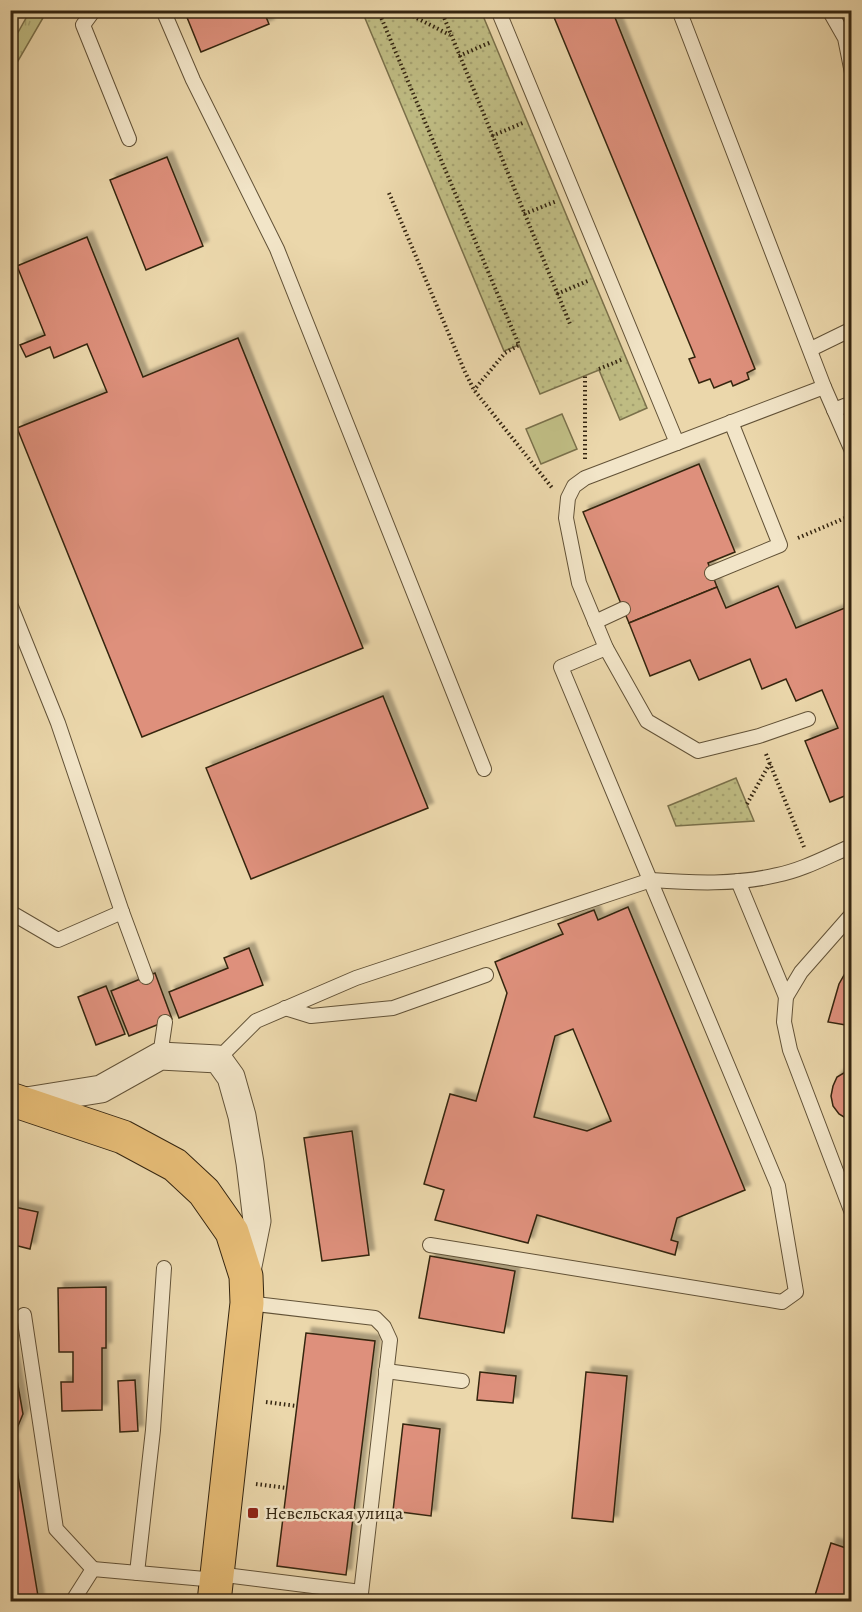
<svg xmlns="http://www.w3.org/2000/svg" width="862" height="1612" font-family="Alegreya,serif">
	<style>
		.grass { fill: url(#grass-tufts); stroke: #7a704a; stroke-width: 1.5 }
		.park { fill: url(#park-dots); stroke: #7a704a; stroke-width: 1.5 }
		.pitch { fill: #bfbc83; stroke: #7a704a; stroke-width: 1.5 }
		.building { fill: #de907b; stroke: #342510; stroke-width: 1.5; fill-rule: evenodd; filter: url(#shadow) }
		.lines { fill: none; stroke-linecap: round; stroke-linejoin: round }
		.service-casing { stroke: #625237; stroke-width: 16 }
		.minor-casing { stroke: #625237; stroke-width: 29 }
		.primary-casing { stroke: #342510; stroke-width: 35 }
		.path { stroke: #342510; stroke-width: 4; stroke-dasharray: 1.5 3; stroke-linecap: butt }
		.service { stroke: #f2e5c8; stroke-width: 14 }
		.minor { stroke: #f2e5c8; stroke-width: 27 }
		.primary { stroke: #e6bc76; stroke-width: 33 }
		.poi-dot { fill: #8f2418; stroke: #f2e5c8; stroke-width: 2 }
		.labels { text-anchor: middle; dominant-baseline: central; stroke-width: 5; stroke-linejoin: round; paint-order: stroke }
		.poi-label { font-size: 18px; fill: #342510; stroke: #f2e5c8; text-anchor: start }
	</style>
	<defs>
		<pattern id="grass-tufts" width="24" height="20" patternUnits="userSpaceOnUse" patternTransform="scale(1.5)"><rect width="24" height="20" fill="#bfbc83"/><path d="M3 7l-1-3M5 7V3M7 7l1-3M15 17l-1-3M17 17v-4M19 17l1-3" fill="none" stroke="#a5a170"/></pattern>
		<pattern id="park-dots" width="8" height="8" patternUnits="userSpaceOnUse" patternTransform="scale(1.5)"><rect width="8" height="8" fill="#bfbc83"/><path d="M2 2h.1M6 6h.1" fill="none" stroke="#a5a170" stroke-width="1.8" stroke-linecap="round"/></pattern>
		<filter id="shadow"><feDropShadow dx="5.5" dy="-5.5" stdDeviation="1.5" flood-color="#0004"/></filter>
	</defs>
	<rect width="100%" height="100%" fill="#ebd7ab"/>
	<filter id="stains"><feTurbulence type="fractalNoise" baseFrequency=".00333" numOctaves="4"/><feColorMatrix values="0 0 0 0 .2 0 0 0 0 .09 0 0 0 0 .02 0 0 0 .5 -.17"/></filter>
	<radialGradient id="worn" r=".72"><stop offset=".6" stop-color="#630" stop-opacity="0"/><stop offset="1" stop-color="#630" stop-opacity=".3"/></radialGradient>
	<path class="grass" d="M30,11H47L11,73V45Z"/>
	<g class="park">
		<path d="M362,11H481L647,408L620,420L599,370L540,394L519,345L504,351Z"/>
		<path d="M736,778L754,821L676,826L668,806Z"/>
	</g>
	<path class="pitch" d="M562,414L577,449L541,464L526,429Z"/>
	<g class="building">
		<path d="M184,10H263L269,24L201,52Z"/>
		<path d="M551,10H612L755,369L747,373L749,379L733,386L731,381L714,388L710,379L699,383L689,359L695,357Z"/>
		<path d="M167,157L203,246L146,270L110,180Z"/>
		<path d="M87,237L143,377L238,338L363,648L142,737L17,428L107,392L87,344L54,358L50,347L26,357L20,345L45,335L17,266Z"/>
		<path d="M699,464L735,552L708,563L717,587L629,623L583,512Z"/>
		<path d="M778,586L796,628L852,605V793L830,802L805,741L838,728L822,690L796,701L786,679L762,689L750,659L699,680L690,660L650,676L629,623L717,587L726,608Z"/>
		<path d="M383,696L428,808L251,879L206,768Z"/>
		<path d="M628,907L745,1190L677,1218L671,1240L678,1242L675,1255L537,1215L528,1243L435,1220L444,1190L424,1184L450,1094L476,1101L507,993L495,962L563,934L558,924L594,910L598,920ZM573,1029L611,1121L587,1131L534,1117L555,1036Z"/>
		<path d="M249,948L263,985L179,1018L169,992L228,968L224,958Z"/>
		<path d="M852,961V1026L828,1022L839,984Z"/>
		<path d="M155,973L172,1019L129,1036L111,991Z"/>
		<path d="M106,986L125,1034L96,1045L78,997Z"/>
		<path d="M852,1068V1122L839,1114L833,1106L831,1096L833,1086L837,1077Z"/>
		<path d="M352,1131L369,1255L322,1261L304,1138Z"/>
		<path d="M10,1206L38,1212L30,1249L10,1244Z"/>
		<path d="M430,1256L515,1271L504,1333L419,1318Z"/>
		<path d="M106,1287V1348H102V1410L62,1411L61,1382H73V1352H59L58,1288Z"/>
		<path d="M306,1333L375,1341L346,1575L277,1566Z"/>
		<path d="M10,1340L23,1414L12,1440L39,1602H10Z"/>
		<path d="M480,1372L516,1376L513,1403L477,1400Z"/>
		<path d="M586,1372L627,1376L613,1522L572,1518Z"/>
		<path d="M135,1380L138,1431L120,1432L118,1381Z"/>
		<path d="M403,1424L440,1429L431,1516L393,1511Z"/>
		<path d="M831,1543L852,1550V1580L845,1602H813Z"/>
	</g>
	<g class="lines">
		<defs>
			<g id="service">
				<path d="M94,10L83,25L129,139"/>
				<path d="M163,10L193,80L277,249L484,769"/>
				<path d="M498,10L677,443"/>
				<path d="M679,10L824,387L852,451"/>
				<path d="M829,10L845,38L852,73"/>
				<path d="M811,349L852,329"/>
				<path d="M834,410L852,403"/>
				<path d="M712,573L780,545L731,422"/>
				<path d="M10,604L58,723L122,912L146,977"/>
				<path d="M595,622L623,609"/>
				<path d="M808,719L759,736L698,751L647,721L606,648L579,583L566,518L568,498L574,486L585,478L824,387"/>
				<path d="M738,881L786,997"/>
				<path d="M10,912L58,940L122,912"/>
				<path d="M852,914L801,972L786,997L784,1022L790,1050L852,1213"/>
				<path d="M285,1008L311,1016L393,1008L486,975"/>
				<path d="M160,1056L165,1022"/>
				<path d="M218,1059L256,1021L356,978L651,880C693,883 736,885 777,875C803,870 828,856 852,846"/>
				<path d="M430,1245L782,1302L796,1292L778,1186L561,667L606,648"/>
				<path d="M247,1303L375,1318L384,1327L390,1340L360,1602"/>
				<path d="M24,1315L56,1529L93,1569"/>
				<path d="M386,1371L462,1381"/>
				<path d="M137,1573L153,1430L164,1268"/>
				<path d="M217,1574L361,1592"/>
				<path d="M72,1602L93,1569L216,1580"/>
			</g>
			<path id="minor" d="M20,1102L101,1089L160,1056L218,1059L231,1077L242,1116L250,1163L257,1221L246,1276"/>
			<path id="primary" d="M10,1099L123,1137L175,1165L204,1192L232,1232L246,1276L247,1303L214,1602"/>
		</defs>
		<use href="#service" class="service-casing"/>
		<use href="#minor" class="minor-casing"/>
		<use href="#primary" class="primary-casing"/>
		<g class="path">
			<path d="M378,10L519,345L505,353L474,390"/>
			<path d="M401,10L450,35"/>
			<path d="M441,10L570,324"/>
			<path d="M459,56L491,42"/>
			<path d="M492,136L525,122"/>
			<path d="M389,193L465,372L474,390L553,489"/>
			<path d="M524,214L557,201"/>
			<path d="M557,294L590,280"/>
			<path d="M599,369L623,359"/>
			<path d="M585,459V375"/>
			<path d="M798,538L852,515"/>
			<path d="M766,754L804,847"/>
			<path d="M747,804L770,763"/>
			<path d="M266,1402L297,1406"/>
			<path d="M256,1484L287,1488"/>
		</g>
		<use href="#service" class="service"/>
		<use href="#minor" class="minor"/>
		<use href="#primary" class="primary"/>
	</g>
	<rect class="poi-dot" x="247" y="1507" width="12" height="12" rx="3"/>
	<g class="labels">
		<g class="poi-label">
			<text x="265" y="1513">Невельская улица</text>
		</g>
	</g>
	<rect width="862" height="1612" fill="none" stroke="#ebd7ab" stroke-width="36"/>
	<rect x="12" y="12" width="838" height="1588" fill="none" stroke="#342510" stroke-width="3"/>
	<rect x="18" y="18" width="826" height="1576" fill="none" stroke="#342510" stroke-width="1.5"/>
	<rect width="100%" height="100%" filter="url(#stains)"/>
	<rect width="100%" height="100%" fill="url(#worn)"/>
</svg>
